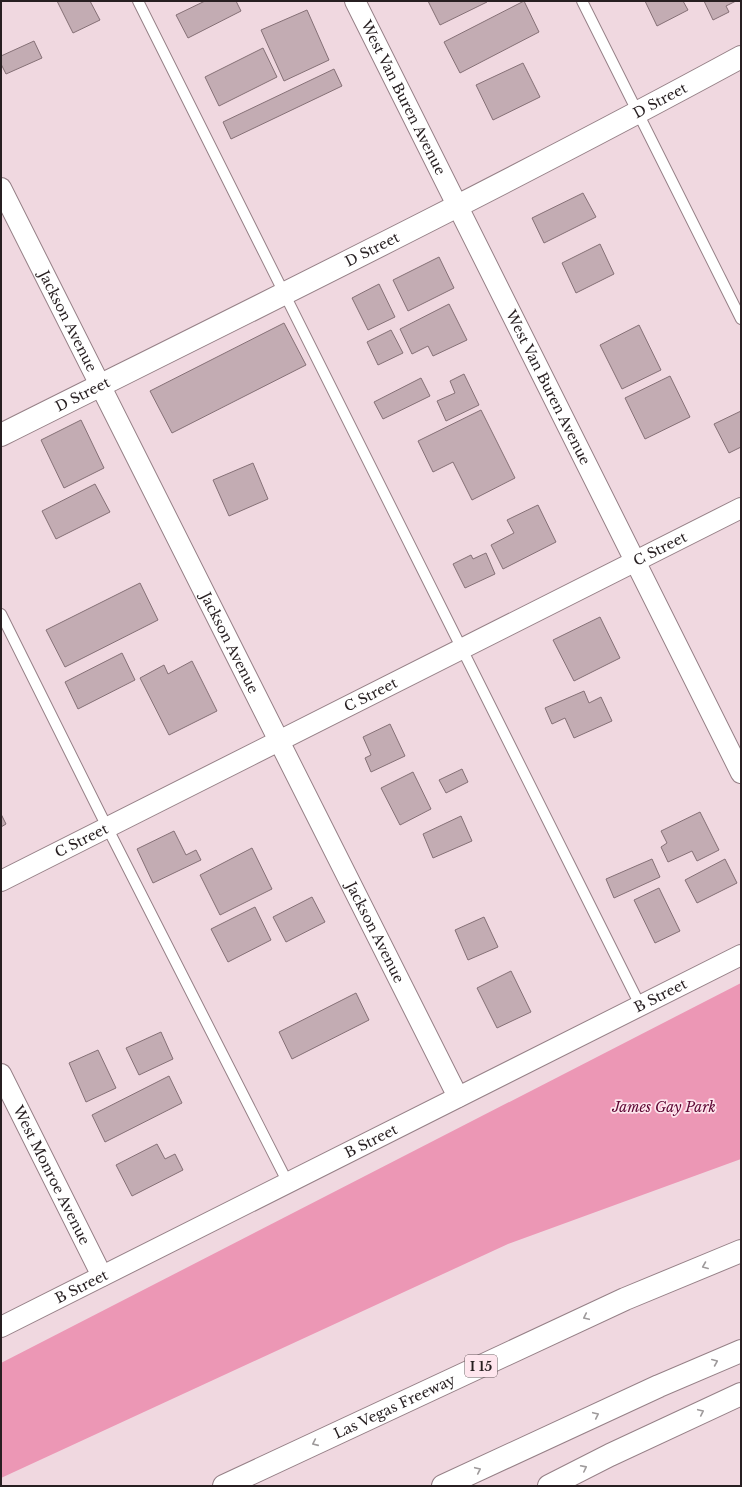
<svg xmlns="http://www.w3.org/2000/svg" width="742" height="1487" font-family="'Libre Baskerville',serif">
	<style>
		.green { fill: #ec97b5 }
		.building { fill: #c3acb3; stroke: #857076 }
		.lines { fill: none; stroke-linecap: round; stroke-linejoin: round }
		.service-casing { stroke: #968087; stroke-width: 12 }
		.minor-casing { stroke: #968087; stroke-width: 22 }
		.tertiary-casing { stroke: #968087; stroke-width: 24 }
		.motorway-casing { stroke: #968087; stroke-width: 24 }
		.service { stroke: #fff; stroke-width: 10 }
		.minor { stroke: #fff; stroke-width: 20 }
		.tertiary { stroke: #fff; stroke-width: 22 }
		.motorway { stroke: #fff; stroke-width: 22 }
		.oneway { stroke: #9e9a9b }
		.labels { text-anchor: middle; dominant-baseline: central; stroke-width: 3.5; stroke-linejoin: round; paint-order: stroke }
		.shield { fill: #fee5ed; stroke: #685a5e; stroke-width: 1 }
		.shield-label { font-size: 13px; font-weight: bold; fill: #271f21 }
		.street-label { font-size: 14px; fill: #271f21; stroke: #fee5ed }
		.park-label { font-size: 14px; font-style: italic; fill: #5c0532; stroke: #fee5ed }
	</style>
	<rect width="100%" height="100%" fill="#f0d8e0"/>
	<path class="green" d="M741,983V1159L508,1244L1,1478V1363Z"/>
	<g class="building">
		<path d="M57,1H90L100,20L73,33Z"/>
		<path d="M205,1H236L241,11L188,38L176,15Z"/>
		<path d="M428,1H486L487,2L440,25Z"/>
		<path d="M524,1L539,32L460,73L444,42Z"/>
		<path d="M645,1H683L688,10L657,26Z"/>
		<path d="M704,1H736L726,6L729,12L713,20Z"/>
		<path d="M307,10L329,60L284,81L261,30Z"/>
		<path d="M34,41L42,58L6,74L1,64V56Z"/>
		<path d="M263,48L277,77L219,106L205,77Z"/>
		<path d="M523,63L540,97L493,120L476,85Z"/>
		<path d="M334,69L342,86L231,139L223,122Z"/>
		<path d="M583,193L596,217L544,243L532,218Z"/>
		<path d="M600,244L614,274L576,293L562,263Z"/>
		<path d="M439,257L454,288L408,311L393,280Z"/>
		<path d="M379,284L395,317L368,330L352,298Z"/>
		<path d="M449,304L467,340L433,356L428,346L412,354L400,329Z"/>
		<path d="M284,323L306,365L172,433L150,391Z"/>
		<path d="M639,325L661,370L622,389L600,345Z"/>
		<path d="M391,330L403,353L378,365L367,342Z"/>
		<path d="M464,374L479,405L446,421L437,401L455,393L450,381Z"/>
		<path d="M670,376L690,417L645,439L625,398Z"/>
		<path d="M421,378L430,396L383,419L374,402Z"/>
		<path d="M481,410L515,478L472,500L453,462L433,472L418,441Z"/>
		<path d="M741,411V447L729,453L714,424Z"/>
		<path d="M81,420L104,468L64,488L41,440Z"/>
		<path d="M253,463L268,499L229,516L213,480Z"/>
		<path d="M95,484L110,512L56,539L42,511Z"/>
		<path d="M538,505L556,542L503,569L491,545L514,533L507,520Z"/>
		<path d="M486,553L495,574L465,588L453,564L471,555L473,559Z"/>
		<path d="M140,583L158,620L65,667L46,630Z"/>
		<path d="M600,617L620,658L574,681L553,640Z"/>
		<path d="M122,653L135,680L78,709L65,682Z"/>
		<path d="M192,661L217,711L169,735L140,678L164,665L168,674Z"/>
		<path d="M584,691L589,703L601,697L612,721L574,738L565,718L552,724L545,708Z"/>
		<path d="M390,724L405,756L371,772L365,758L371,755L363,737Z"/>
		<path d="M462,769L468,782L446,793L439,780Z"/>
		<path d="M413,772L431,809L400,825L381,788Z"/>
		<path d="M700,812L719,850L697,861L692,851L668,862L661,847L667,843L661,831Z"/>
		<path d="M1,814L6,824L1,827Z"/>
		<path d="M461,816L472,841L433,858L423,834Z"/>
		<path d="M174,831L186,855L196,850L201,860L153,883L137,849Z"/>
		<path d="M252,848L272,889L220,915L200,875Z"/>
		<path d="M652,859L660,877L614,898L606,879Z"/>
		<path d="M725,859L737,883L697,903L685,880Z"/>
		<path d="M659,888L680,931L655,943L634,900Z"/>
		<path d="M312,897L325,922L286,942L273,917Z"/>
		<path d="M255,907L271,940L228,962L211,929Z"/>
		<path d="M484,917L498,947L468,960L455,930Z"/>
		<path d="M511,971L531,1012L497,1028L477,988Z"/>
		<path d="M356,993L369,1020L292,1059L279,1032Z"/>
		<path d="M161,1032L173,1059L139,1075L126,1048Z"/>
		<path d="M98,1050L116,1088L86,1102L69,1063Z"/>
		<path d="M169,1076L182,1103L105,1142L92,1115Z"/>
		<path d="M157,1144L165,1159L175,1154L183,1170L132,1196L116,1165Z"/>
	</g>
	<g class="lines">
		<defs>
			<g id="service">
				<path d="M138,1L640,1005"/>
				<path d="M582,1L741,319"/>
				<path d="M1,614L107,827L288,1183"/>
			</g>
			<g id="minor">
				<path id="s1" d="M355,1L741,773"/>
				<path id="s2" d="M1,188L458,1097"/>
				<path id="s3" d="M1,881L741,508"/>
				<path id="s4" d="M1,1074L102,1276"/>
				<path id="s5" d="M1,1327L741,955"/>
			</g>
			<g id="tertiary">
				<path id="s6" d="M1,435C249,311 498,189 741,57"/>
			</g>
			<g id="motorway">
				<path id="s7" d="M224,1486L625,1299L741,1251"/>
				<path d="M443,1486L659,1386L741,1351"/>
				<path d="M549,1486L610,1455L741,1394"/>
			</g>
		</defs>
		<use href="#service" class="service-casing"/>
		<use href="#minor" class="minor-casing"/>
		<use href="#tertiary" class="tertiary-casing"/>
		<use href="#motorway" class="motorway-casing"/>
		<use href="#service" class="service"/>
		<use href="#minor" class="minor"/>
		<use href="#tertiary" class="tertiary"/>
		<use href="#motorway" class="motorway"/>
	</g>
	<defs><path id="oneway-chevron" d="M-2-3.5L2.5 0L-2 3.5" fill="none" stroke-width="1.6" stroke-linecap="round" stroke-linejoin="round"/></defs>
	<g class="oneway">
		<use href="#oneway-chevron" transform="translate(705 1266) rotate(158)"/>
		<use href="#oneway-chevron" transform="translate(586 1317) rotate(155)"/>
		<use href="#oneway-chevron" transform="translate(715 1362) rotate(-23)"/>
		<use href="#oneway-chevron" transform="translate(701 1412) rotate(-25)"/>
		<use href="#oneway-chevron" transform="translate(596 1415) rotate(-25)"/>
		<use href="#oneway-chevron" transform="translate(315 1443) rotate(156)"/>
		<use href="#oneway-chevron" transform="translate(584 1468) rotate(-27)"/>
		<use href="#oneway-chevron" transform="translate(478 1470) rotate(-25)"/>
	</g>
	<g class="labels">
		<rect class="shield" x="465" y="1355" width="32" height="22" rx="3"/>
		<g class="shield-label">
			<text x="481" y="1366">I 15</text>
		</g>
		<g class="street-label">
			<text stroke="none"><textPath href="#s1" startOffset="108">West Van Buren Avenue</textPath></text>
			<text stroke="none"><textPath href="#s6" startOffset="739">D Street</textPath></text>
			<text stroke="none"><textPath href="#s6" startOffset="415">D Street</textPath></text>
			<text stroke="none"><textPath href="#s2" startOffset="149">Jackson Avenue</textPath></text>
			<text stroke="none"><textPath href="#s1" startOffset="432">West Van Buren Avenue</textPath></text>
			<text stroke="none"><textPath href="#s6" startOffset="91">D Street</textPath></text>
			<text stroke="none"><textPath href="#s3" startOffset="738">C Street</textPath></text>
			<text stroke="none"><textPath href="#s2" startOffset="509">Jackson Avenue</textPath></text>
			<text stroke="none"><textPath href="#s3" startOffset="414">C Street</textPath></text>
			<text stroke="none"><textPath href="#s3" startOffset="90">C Street</textPath></text>
			<text stroke="none"><textPath href="#s2" startOffset="833">Jackson Avenue</textPath></text>
			<text stroke="none"><textPath href="#s5" startOffset="738">B Street</textPath></text>
			<text stroke="none"><textPath href="#s5" startOffset="414">B Street</textPath></text>
			<text stroke="none"><textPath href="#s4" startOffset="113">West Monroe Avenue</textPath></text>
			<text stroke="none"><textPath href="#s5" startOffset="90">B Street</textPath></text>
			<text stroke="none"><textPath href="#s7" startOffset="188">Las Vegas Freeway</textPath></text>
		</g>
		<g class="park-label">
			<text x="664" y="1107">James Gay Park</text>
		</g>
	</g>
	<rect width="742" height="1487" fill="none" stroke="#271f21" stroke-width="4"/>
</svg>
